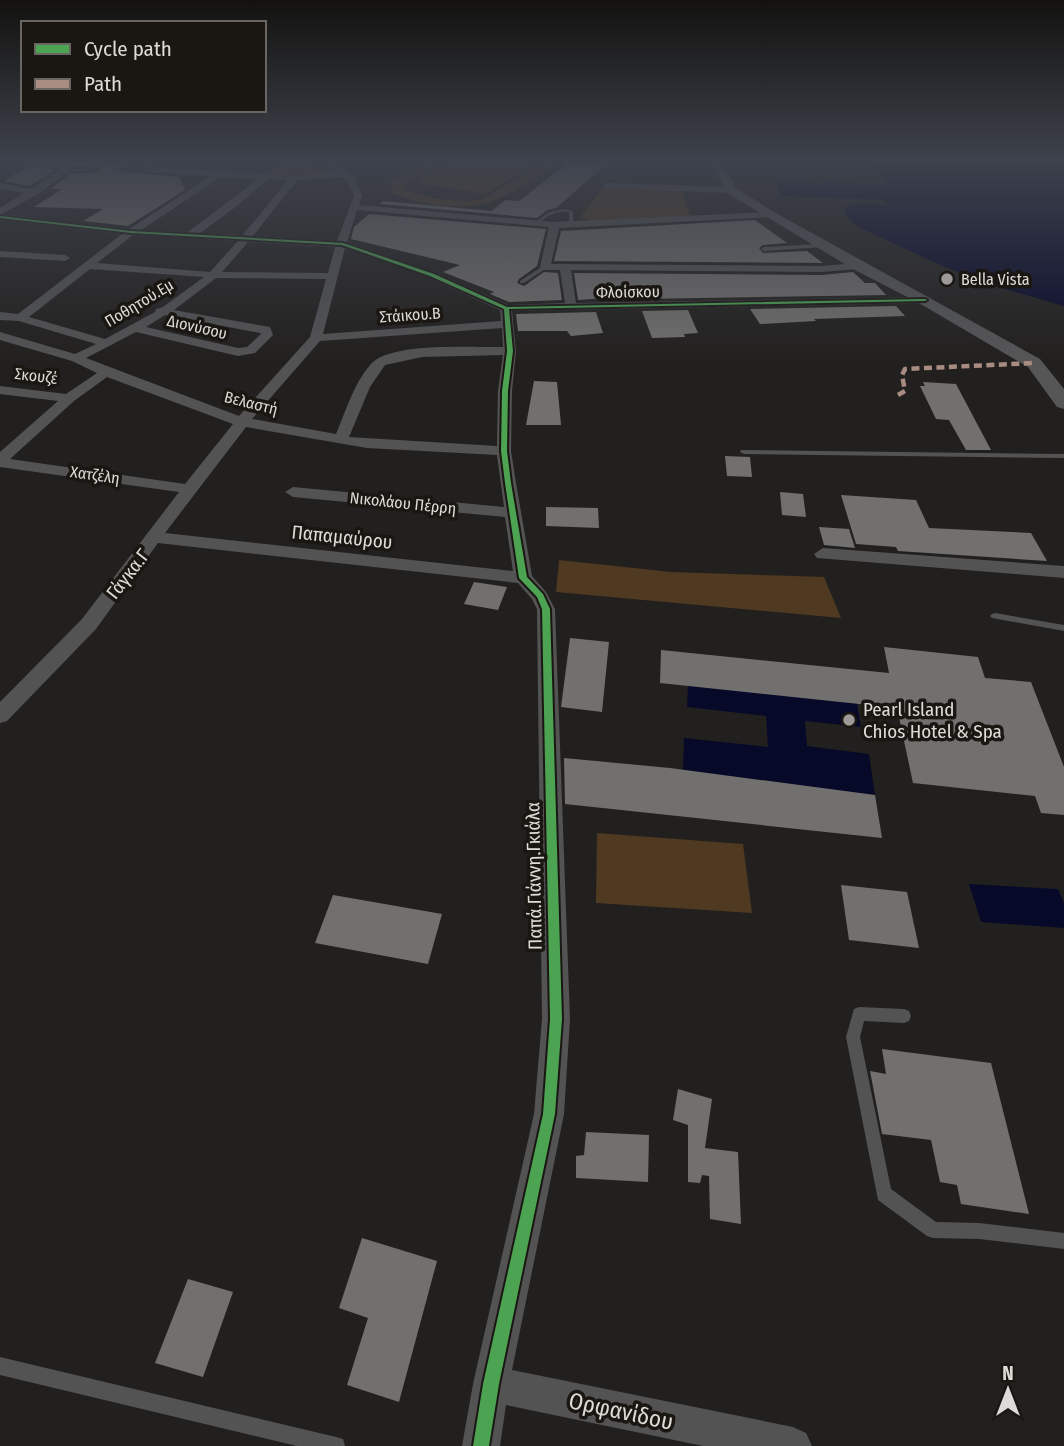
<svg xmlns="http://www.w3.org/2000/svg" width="1064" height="1446" font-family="'Fira Sans Condensed',sans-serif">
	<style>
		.green { fill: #4f3921 }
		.water { fill: #070929 }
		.building { fill: #72706e }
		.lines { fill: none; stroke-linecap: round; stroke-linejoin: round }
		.service { fill: #535354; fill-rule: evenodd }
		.minor { fill: #535354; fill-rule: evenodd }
		.secondary { fill: #565657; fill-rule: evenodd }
		.quiet { stroke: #a88b81; stroke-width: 4.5; stroke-dasharray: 8 4.5; stroke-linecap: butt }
		.cycleway-casing { stroke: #1a1713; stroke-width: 4 }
		.cycleway { fill: #4ca352; fill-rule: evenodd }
		.poi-dot { fill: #9c9a97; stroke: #1a1713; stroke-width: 2.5 }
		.labels { text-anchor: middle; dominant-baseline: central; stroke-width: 7; stroke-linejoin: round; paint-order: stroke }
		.far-poi-label { font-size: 16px; fill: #dddbd8; stroke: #1a1713; text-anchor: start }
		.far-street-label { font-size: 16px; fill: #dddbd8; stroke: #1a1713 }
		.street-label { font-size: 19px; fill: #dddbd8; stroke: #1a1713 }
		.poi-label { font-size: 19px; fill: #dddbd8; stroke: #1a1713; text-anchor: start }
		.near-street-label { font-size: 23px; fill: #dddbd8; stroke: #1a1713 }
	</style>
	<rect width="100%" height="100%" fill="#22201e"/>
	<g class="green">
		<path d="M268,161H311L327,170L324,174L266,175L277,165H264Z"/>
		<path d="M431,161H447L407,181L404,184L405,190L437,199L468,201L483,199L548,161H561C541,173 521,189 500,198C470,212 423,207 393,193L390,182Z"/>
		<path d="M454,161H539L485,194L414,182Z"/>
		<path d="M603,188L682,191L690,216L593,221L580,218Z"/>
		<path d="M559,560L671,572L824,577L841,618L556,592Z"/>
		<path d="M597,833L743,844L752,913L596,903Z"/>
	</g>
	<g class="water">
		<path d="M869,161H1064V306L994,286L940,265L867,231L853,223L844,211L846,207L858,203L888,205L884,200L781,196L776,181L823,184L825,183L821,180H831L838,183L890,185Z"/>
		<path d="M688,684L857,703L861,727L805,721L807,746L869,754L875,795L683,771L684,738L768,747L766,716L687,707Z"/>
		<path d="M969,884L1058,889L1064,903V928L981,922Z"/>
	</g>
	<g class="building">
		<path d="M57,161H135L115,171L179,177L185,190L128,226L83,221L103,209L34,207L62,189H50L70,174L101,172L98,167L72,166Z"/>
		<path d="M570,161H610L556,208L547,210L537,218L380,204L383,201L492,211L505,200L519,201Z"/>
		<path d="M27,167L52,169L55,170L30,186L4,181Z"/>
		<path d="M369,214L546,229L537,266L519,279L517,283L524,286L544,272L558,273L562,300L509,302L490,294L494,292L443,272L460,265L351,239L354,227Z"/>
		<path d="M755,220L787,243L763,245L759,248L763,253L807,251L823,263L554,261L561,231Z"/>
		<path d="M853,272L865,283H875L886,295L638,299L637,296L578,300L574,273L821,275Z"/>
		<path d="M896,306L905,316L814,319L816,321L760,324L750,309Z"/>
		<path d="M688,310L698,333L684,334L685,337L652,338L642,311Z"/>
		<path d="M596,312L603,333L571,336L567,331H518L516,314Z"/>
		<path d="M534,381L557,382L561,425H526Z"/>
		<path d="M923,382L956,384L991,450H966L949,420L936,419L920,386H925Z"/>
		<path d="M725,456L750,457L752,477L727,476Z"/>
		<path d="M780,492L803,494L806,517L782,515Z"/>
		<path d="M841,495L916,500L929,528L1031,533L1047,561L898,551L896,547L856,544Z"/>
		<path d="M546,507L598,508L599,528L546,526Z"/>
		<path d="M819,527L849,529L855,548L824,545Z"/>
		<path d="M474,582L507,587L498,610L464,604Z"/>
		<path d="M570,638L609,642L602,712L561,707Z"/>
		<path d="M884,647L978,657L985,678L1031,682L1064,767V815L1041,813L1035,796L913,783L897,708L660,683L661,650L889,673Z"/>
		<path d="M564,758L670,768L875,795L882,838L565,804Z"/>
		<path d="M841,885L907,892L919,948L849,940Z"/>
		<path d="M333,895L442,914L428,964L315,943Z"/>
		<path d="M882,1049L991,1063L1029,1214L961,1204L957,1185L940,1182L931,1140L882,1134L870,1071L886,1074Z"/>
		<path d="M678,1089L712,1099L705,1148L738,1152L741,1224L710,1219L709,1176L702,1175L700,1183L688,1182V1125L673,1120Z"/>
		<path d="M586,1132L649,1135L648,1182L576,1178V1156L584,1155Z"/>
		<path d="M362,1238L437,1261L399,1402L347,1385L368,1318L339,1308Z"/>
		<path d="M188,1279L233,1292L203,1377L155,1363Z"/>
	</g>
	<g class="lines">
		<g class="service">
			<path d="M813,161H817L813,165H811Z"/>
			<path d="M67,169H97L99,170L68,171Z"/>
			<path d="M565,209L573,211V225L569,224V212C555,211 547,216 537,225L533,224L549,212Z"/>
			<path d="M820,244L822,247L764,251L761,249L764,247Z"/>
			<path d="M543,266L548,267L524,283H520V281Z"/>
			<path d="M741,450L1064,454V458L744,454L740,452Z"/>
			<path d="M995,613L1064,625V631L992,618L990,616L992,614Z"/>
			<path d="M859,1007L904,1009L909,1011L911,1016L909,1021L904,1023L864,1021L860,1037L891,1189L936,1222L979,1223L1064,1233V1249L979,1239L933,1238L927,1236L878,1200L846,1037L854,1009Z"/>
			<path d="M0,1357L336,1437L343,1439L345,1446H297L0,1375Z"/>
		</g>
		<g class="minor">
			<path d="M0,161L54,162L72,169L38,194L2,214L129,229L211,176L144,172L150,161H158L153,168L294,175L336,172L322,161H331L354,177L362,196L359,205L554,222L769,212L774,215L772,217L559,228L551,264L821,266L858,263L863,266L858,269L821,272L571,270L576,303L925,297L931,300L925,303L512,311L516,351L512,391L511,451L516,483L532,576L546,592L555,609L570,1019L564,1114L512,1370L793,1427L806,1433L812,1446H703L506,1405L500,1446H462L473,1384L534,1114L542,1019L537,609L532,599L518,583L158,543L96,629L7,721L0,723V702L82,619L179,492L0,467V452L58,401L0,394V386L66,394L97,373L72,361L0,340V332L75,354L96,344L19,321L0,320V312L18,314L122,234L0,220V208L24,193L0,189V183L31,189L61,169L53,166L0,163ZM221,177L258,179L188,232L141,230ZM342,177L347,180L354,196L337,241L253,236L297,180ZM268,179L288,180L243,235L200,233L237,206ZM357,210L549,227L540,267L545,270H560L565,303L508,305L436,273L347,242ZM133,235L238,241L210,272L97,263ZM248,242L335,247L328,273L222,272ZM345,248L428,277L500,310L501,321L323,334ZM90,269L204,277L163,307L156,309L155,312L105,339L29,317ZM216,278L326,279L310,337L239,416L86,358L136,332L238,356L255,353L273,335L270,327L174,310ZM165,315L260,333L261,334L247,347L238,348L146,327ZM502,328L503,347C473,348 390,341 370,365C353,385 346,411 336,434L252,419L320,341ZM503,355L498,391L497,446L349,437L370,387L385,365L422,357ZM107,377L233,424L185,484L10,459L74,401ZM246,427L367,448L497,455L504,507L293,487L285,492L293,497L505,517L513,571L165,533Z"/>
			<path d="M607,183L731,187L735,190L731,193L604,188L603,186Z"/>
			<path d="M0,251L65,255L70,258L65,261L0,257Z"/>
			<path d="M823,548L1064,566V578L817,558L814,554Z"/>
		</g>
		<path class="secondary" d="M710,161H720L736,188L774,212L1040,359L1064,389V409L1057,407L1028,367L919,303L853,269L727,193Z"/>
		<path class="quiet" d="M898,395L905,391L902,375L905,369L1034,363"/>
		<defs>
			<path id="cycleway" d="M0,216L131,231L343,243L434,274L507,307L925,299L927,300L925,301L509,309L513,351L508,391L507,451L511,483L527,577L543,594L550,609L562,1019L555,1114L499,1384L489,1446H473L483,1384L543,1114L550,1019L542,609L537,597L519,578L505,483L501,451L502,391L507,351L504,309L430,276L342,245L131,233L0,218Z"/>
		</defs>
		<use href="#cycleway" class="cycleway-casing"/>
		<use href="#cycleway" class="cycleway"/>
	</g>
	<linearGradient id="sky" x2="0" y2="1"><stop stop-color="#131210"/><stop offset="0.44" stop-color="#3e424c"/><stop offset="1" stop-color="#3e424c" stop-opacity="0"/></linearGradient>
	<rect width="1064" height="363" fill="url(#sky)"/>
	<g class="poi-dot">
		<circle cx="947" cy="279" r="7"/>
		<circle cx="849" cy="720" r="7"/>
	</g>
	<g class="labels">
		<g class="far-poi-label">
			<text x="961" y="279">Bella Vista</text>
		</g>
		<g class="far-street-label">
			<text transform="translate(628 292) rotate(-1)">Φλοίσκου</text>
			<text transform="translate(139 303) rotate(-31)">Ποθητού.Εμ</text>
			<text transform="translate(410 315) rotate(-4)">Στάικου.Β</text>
			<text transform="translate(197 327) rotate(13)">Διονύσου</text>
			<text transform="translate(36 376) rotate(7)">Σκουζέ</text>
			<text transform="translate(251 403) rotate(14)">Βελαστή</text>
			<text transform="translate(95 475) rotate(8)">Χατζέλη</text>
			<text transform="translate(403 503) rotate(6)">Νικολάου Πέρρη</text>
		</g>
		<g class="street-label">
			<text transform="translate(342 537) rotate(6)">Παπαμαύρου</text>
			<text transform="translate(128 574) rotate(-52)">Γάγκα.Γ</text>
			<text transform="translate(534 876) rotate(-91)">Παπά.Γιάννη.Γκιάλα</text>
		</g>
		<g class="poi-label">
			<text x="863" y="709">Pearl Island<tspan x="863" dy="22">Chios Hotel &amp; Spa</tspan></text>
		</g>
		<g class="near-street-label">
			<text transform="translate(621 1411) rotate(12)">Ορφανίδου</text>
		</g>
	</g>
	<rect x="21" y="21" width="245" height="91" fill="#1a1713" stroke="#686562" stroke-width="2"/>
	<rect x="35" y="44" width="35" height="10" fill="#4ca352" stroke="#686562" stroke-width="2"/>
	<text x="84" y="56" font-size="21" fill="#dddbd8">Cycle path</text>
	<rect x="35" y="79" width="35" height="10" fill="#a88b81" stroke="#686562" stroke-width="2"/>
	<text x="84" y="91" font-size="21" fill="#dddbd8">Path</text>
	<g transform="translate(1008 1390)" stroke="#1a1713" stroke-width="5" paint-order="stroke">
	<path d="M0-5L12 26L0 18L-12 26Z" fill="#dddbd8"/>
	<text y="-10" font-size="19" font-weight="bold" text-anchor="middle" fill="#dddbd8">N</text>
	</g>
</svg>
